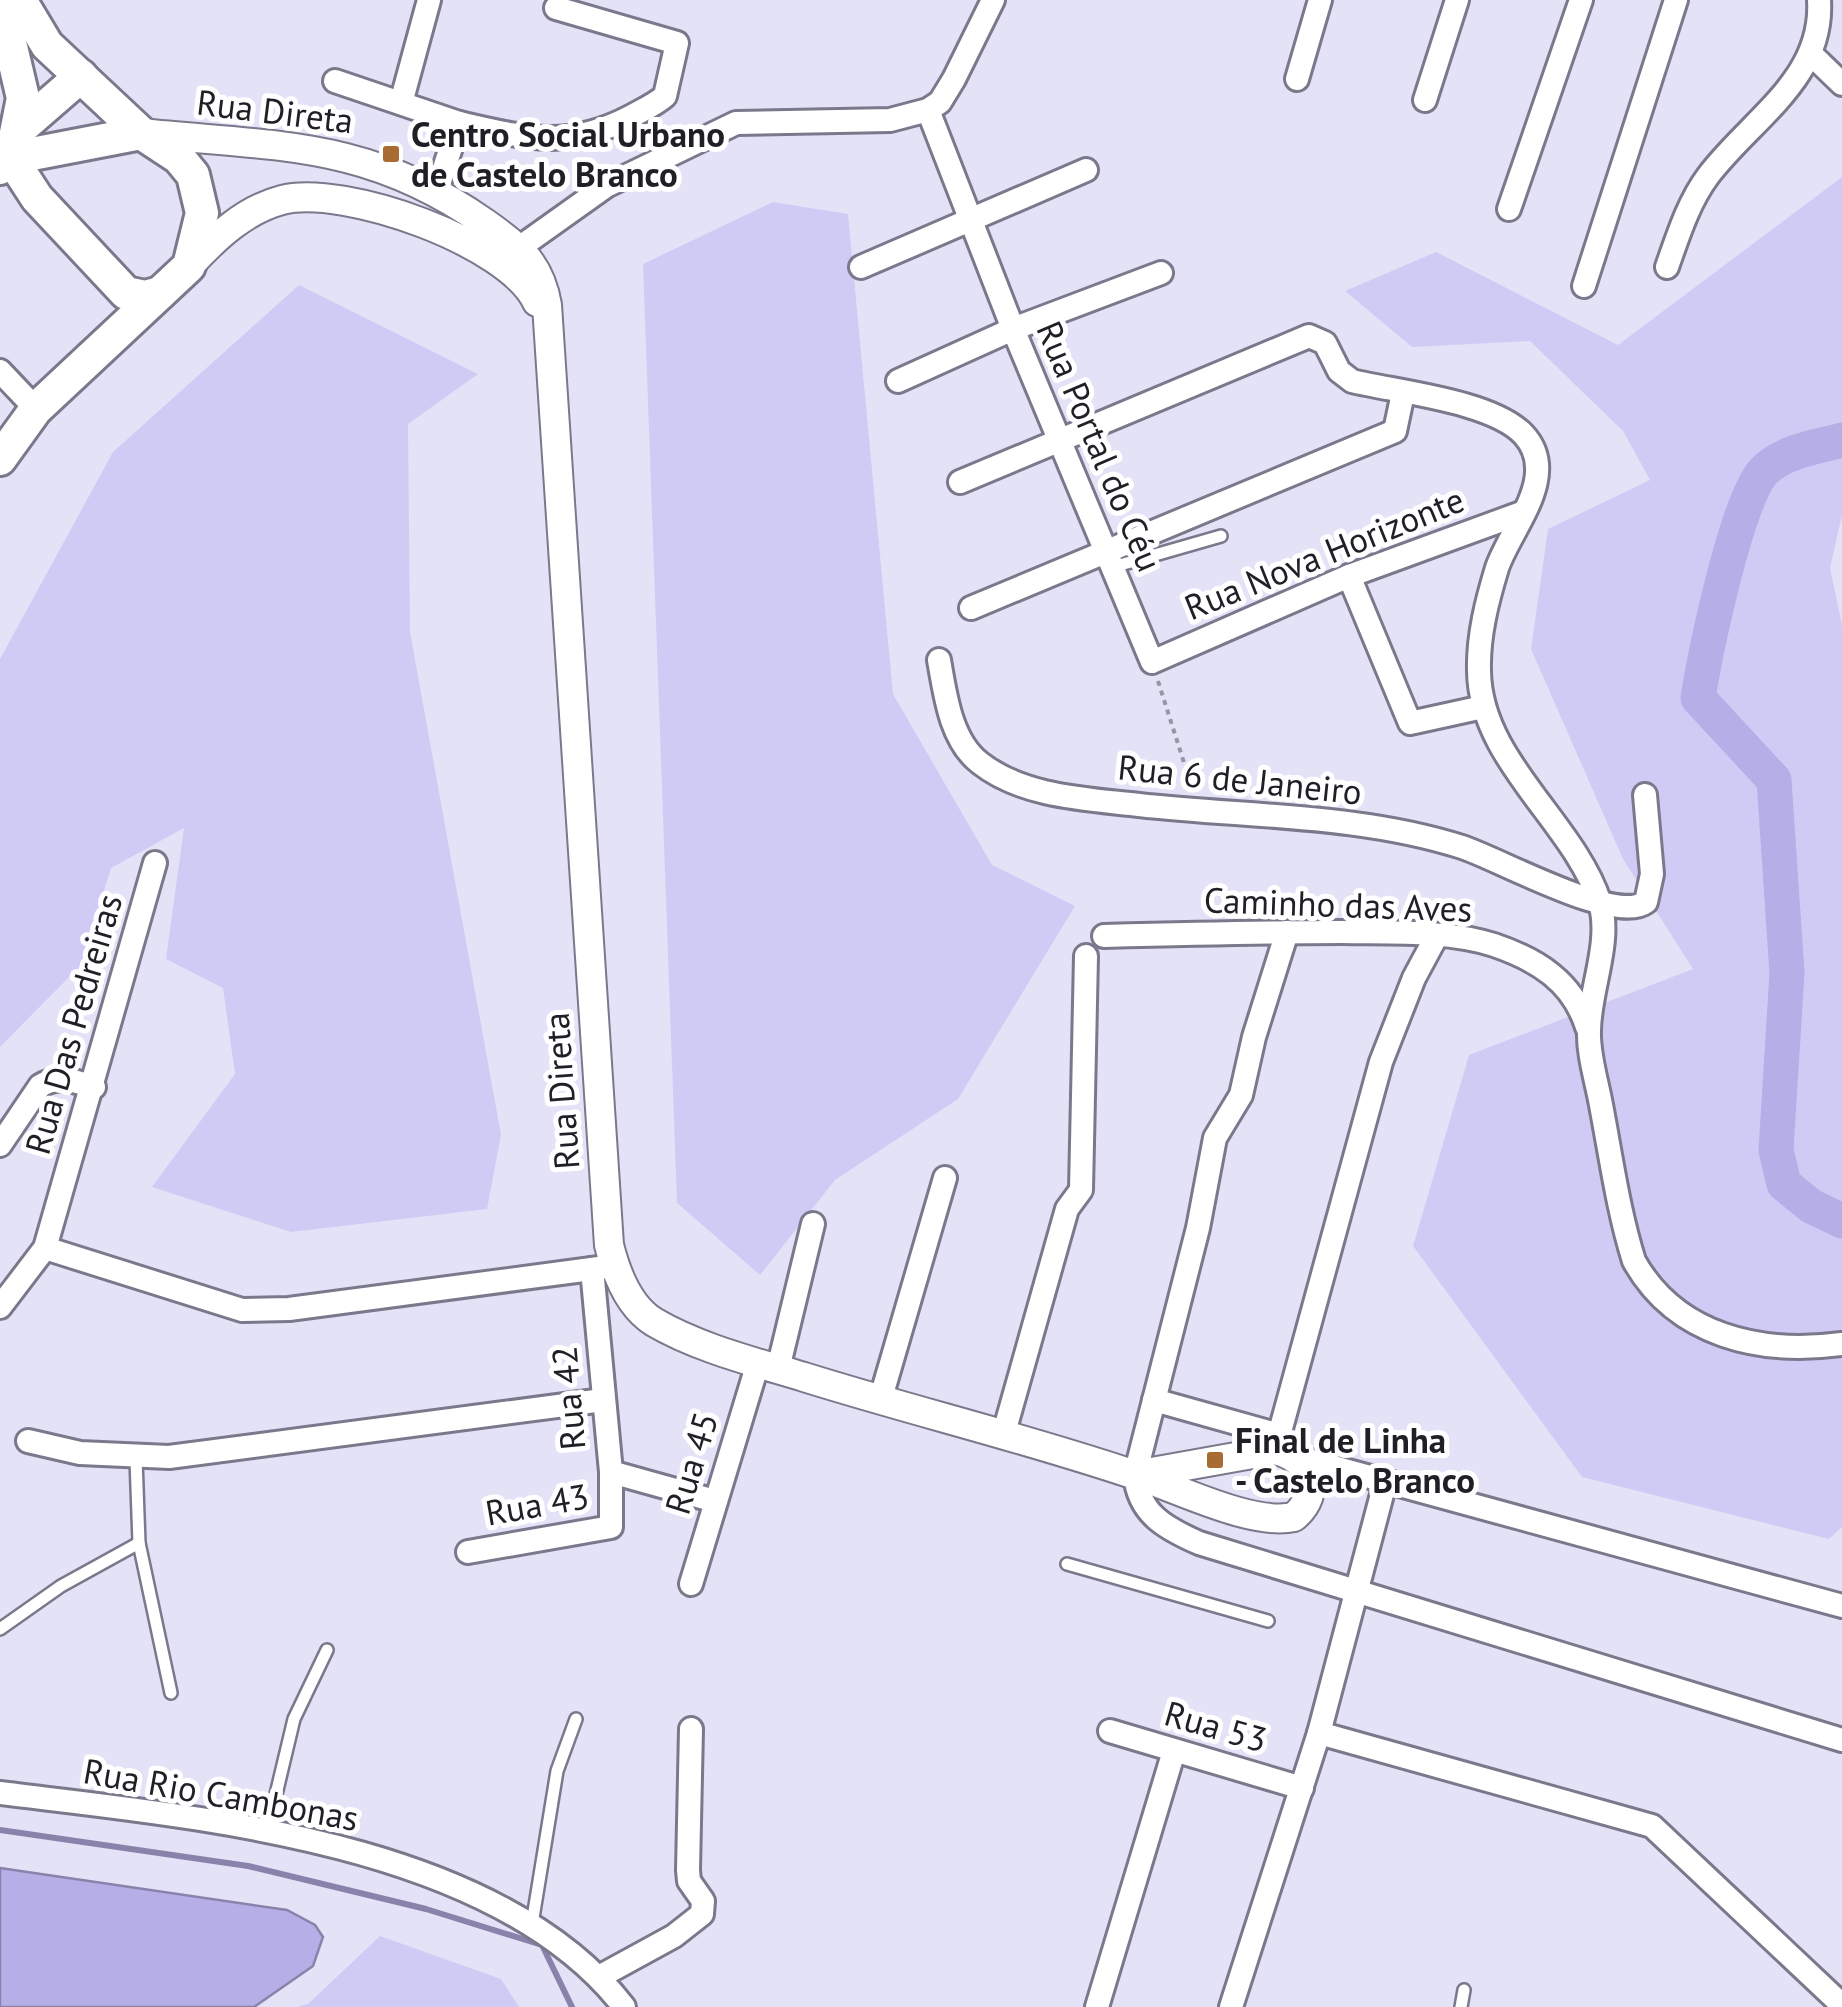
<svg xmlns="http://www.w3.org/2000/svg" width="1842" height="2007" font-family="'PT Sans',sans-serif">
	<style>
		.green { fill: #d0cbf5 }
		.water { fill: #b6aee6; stroke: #8983ac; stroke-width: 2.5 }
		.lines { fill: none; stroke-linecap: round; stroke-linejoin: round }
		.stream { stroke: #8983ac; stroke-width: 6 }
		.river { stroke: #b6aee6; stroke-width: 35 }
		.service-casing { stroke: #7a788b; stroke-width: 16 }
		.minor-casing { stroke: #7a788b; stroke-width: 28 }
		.tertiary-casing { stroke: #7a788b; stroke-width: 32 }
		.secondary-casing { stroke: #7a788b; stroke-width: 38 }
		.path { stroke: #9695a5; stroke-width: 4; stroke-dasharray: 5 5; stroke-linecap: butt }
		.service { stroke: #fff; stroke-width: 11 }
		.minor { stroke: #fff; stroke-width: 22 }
		.tertiary { stroke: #fff; stroke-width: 28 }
		.secondary { stroke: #fff; stroke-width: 32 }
		.poi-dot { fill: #a96b31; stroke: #fff; stroke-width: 4 }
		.labels { text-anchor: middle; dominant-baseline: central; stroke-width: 10; stroke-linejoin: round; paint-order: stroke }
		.street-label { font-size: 35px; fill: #1f1f26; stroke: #fff }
		.poi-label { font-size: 35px; font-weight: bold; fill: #1f1f26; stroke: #fff; text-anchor: start }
	</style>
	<rect width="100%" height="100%" fill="#e4e2f7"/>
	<g class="green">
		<path d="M1842,177V515L1830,568L1842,625V1527L1829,1539L1582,1477L1413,1246L1469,1055L1693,969L1623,859L1531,649L1548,529L1650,480L1623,431L1530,341L1412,347L1345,291L1436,252L1618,345Z"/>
		<path d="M773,202L848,214L893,694L992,865L1075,906L958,1099L835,1180L760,1275L677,1203L643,264Z"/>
		<path d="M299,285L478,374L408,424L410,632L501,1135L487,1209L291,1232L152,1187L235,1074L223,988L166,959L184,828L111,868L81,965L0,1047V659L113,452Z"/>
		<path d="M380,1936L501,1979L519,2007H297L308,2004Z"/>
	</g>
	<path class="water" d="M0,1868L287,1910L315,1925L323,1937L313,1966L254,2007H0Z"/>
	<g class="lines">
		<path class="stream" d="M0,1830L248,1866L426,1909L542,1945L572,2007"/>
		<path class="river" d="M1842,440C1817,447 1783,451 1764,471C1737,498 1705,654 1698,698L1774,780L1787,973L1776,1150L1784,1184L1811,1206L1842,1221"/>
		<defs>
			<g id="service">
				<path d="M1113,567L1221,536"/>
				<path d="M136,1459L139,1543L171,1693"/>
				<path d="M1067,1564L1268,1621"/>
				<path d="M0,1629L61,1586L139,1543"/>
				<path d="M267,1832L294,1719L327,1650"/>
				<path d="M532,1924L557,1771L576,1719"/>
				<path d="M1461,2007L1464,1990"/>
			</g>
			<g id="minor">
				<path d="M1811,54L1842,84"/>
				<path d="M1297,79L1320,0"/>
				<path d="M335,81L459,123"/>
				<path d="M1425,100L1457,0"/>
				<path d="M401,103L429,0"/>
				<path d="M928,110L1013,329L1152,662L1349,576L1524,512"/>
				<path d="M437,190L459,123C525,138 568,150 632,116C643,110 656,104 665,96L677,43L556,8"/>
				<path d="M1509,209L1581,0"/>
				<path d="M519,248L606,186L736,123L890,120L928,110L940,102L954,79L993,0"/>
				<path d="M861,267L1086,170"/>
				<path d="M1667,267C1678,236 1688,203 1708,176C1751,119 1824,79 1819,0"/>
				<path d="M1584,286L1676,0"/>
				<path d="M0,371L36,409"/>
				<path d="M898,381L1013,329L1161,273"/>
				<path d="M960,482L1309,336L1325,343L1339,371L1352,381C1397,392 1493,401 1524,435C1561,476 1510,529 1497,568C1487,601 1478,636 1479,671C1480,761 1574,822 1600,903C1612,942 1589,991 1589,1031C1588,1055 1597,1082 1601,1105C1611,1157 1618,1210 1634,1261C1676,1336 1760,1355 1842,1344"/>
				<path d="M1349,576L1410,723L1483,707"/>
				<path d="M971,608L1395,431L1403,393"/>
				<path d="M939,660C945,693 950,740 980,763C1023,797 1087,799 1139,805C1246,817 1359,814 1462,847C1499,859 1616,925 1646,902L1652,874L1645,795"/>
				<path d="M1287,932L1254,1037L1241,1095L1215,1138L1198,1228L1135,1475C1139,1514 1165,1528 1199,1543L1842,1740"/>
				<path d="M1104,936C1183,934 1262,932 1342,932C1390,933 1447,930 1494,945C1538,960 1573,982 1587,1027"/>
				<path d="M0,1145L40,1086C58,1074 74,1081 94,1087"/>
				<path d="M45,1248L242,1310L289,1309L614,1266"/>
				<path d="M0,1307L45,1248L155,863"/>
				<path d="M778,1369L813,1224"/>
				<path d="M1154,1400L1279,1435"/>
				<path d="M880,1401L945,1178"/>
				<path d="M1003,1436L1067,1209L1081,1190L1086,956"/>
				<path d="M28,1441L80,1453L169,1457L603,1400"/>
				<path d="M1275,1450L1381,1062L1414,978L1436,937"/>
				<path d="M1297,1457L1842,1606"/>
				<path d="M611,1472L715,1501"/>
				<path d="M468,1552L611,1527V1472L592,1269"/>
				<path d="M691,1584L758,1363"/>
				<path d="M1110,1731L1302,1788"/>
				<path d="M1319,1733L1652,1826L1842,2005"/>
				<path d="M0,1793C194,1817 496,1841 624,2007"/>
				<path d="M599,1977L674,1936L702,1914L703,1901L689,1881L688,1870L691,1729"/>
				<path d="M1097,2007L1174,1751"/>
				<path d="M1231,2007L1319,1733L1385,1483"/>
			</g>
			<g id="tertiary">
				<path d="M141,133C276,147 367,140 485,223C518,246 540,263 547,305L609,1245C616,1273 628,1306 654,1322C698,1348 755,1362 804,1377C916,1412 1030,1439 1141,1477C1182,1490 1252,1526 1294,1517C1323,1492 1311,1458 1275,1450L1135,1475"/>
				<path d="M189,266C215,238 244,210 282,200C344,184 510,243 537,302"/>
			</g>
			<g id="secondary">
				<path d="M0,0L23,98L11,158"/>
				<path d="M20,129L81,76"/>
				<path d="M11,158L37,198L126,293L145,297L160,293"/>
				<path d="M0,168L11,158L141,133"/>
				<path d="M0,459L36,409L189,266L202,213L193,175L179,158L141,133L47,45L20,0"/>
			</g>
		</defs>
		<use href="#service" class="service-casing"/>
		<use href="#minor" class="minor-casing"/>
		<use href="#tertiary" class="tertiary-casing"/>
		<use href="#secondary" class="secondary-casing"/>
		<path class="path" d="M1158,681L1193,791"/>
		<use href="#service" class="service"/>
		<use href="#minor" class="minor"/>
		<use href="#tertiary" class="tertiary"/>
		<use href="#secondary" class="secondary"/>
	</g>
	<g class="poi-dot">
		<rect x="381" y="144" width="20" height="20" rx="5"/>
		<rect x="1205" y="1450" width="20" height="20" rx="5"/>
	</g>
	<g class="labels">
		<g class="street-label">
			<text transform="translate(275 111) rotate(7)">Rua Direta</text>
			<text transform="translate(1100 446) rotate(67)">Rua Portal do Céu</text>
			<text transform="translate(1324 553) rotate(-22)">Rua Nova Horizonte</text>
			<text transform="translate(1240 779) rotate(6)">Rua 6 de Janeiro</text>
			<text transform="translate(1338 904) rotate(2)">Caminho das Aves</text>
			<text transform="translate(73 1024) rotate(-74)">Rua Das Pedreiras</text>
			<text transform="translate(561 1091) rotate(-94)">Rua Direta</text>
			<text transform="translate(568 1398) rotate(-95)">Rua 42</text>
			<text transform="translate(691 1463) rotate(-73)">Rua 45</text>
			<text transform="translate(537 1504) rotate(-10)">Rua 43</text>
			<text transform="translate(1216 1726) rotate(16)">Rua 53</text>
			<text transform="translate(221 1794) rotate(10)">Rua Rio Cambonas</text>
		</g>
		<g class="poi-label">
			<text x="411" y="134">Centro Social Urbano<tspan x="411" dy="40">de Castelo Branco</tspan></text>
			<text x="1235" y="1440">Final de Linha<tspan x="1235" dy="40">- Castelo Branco</tspan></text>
		</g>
	</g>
</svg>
